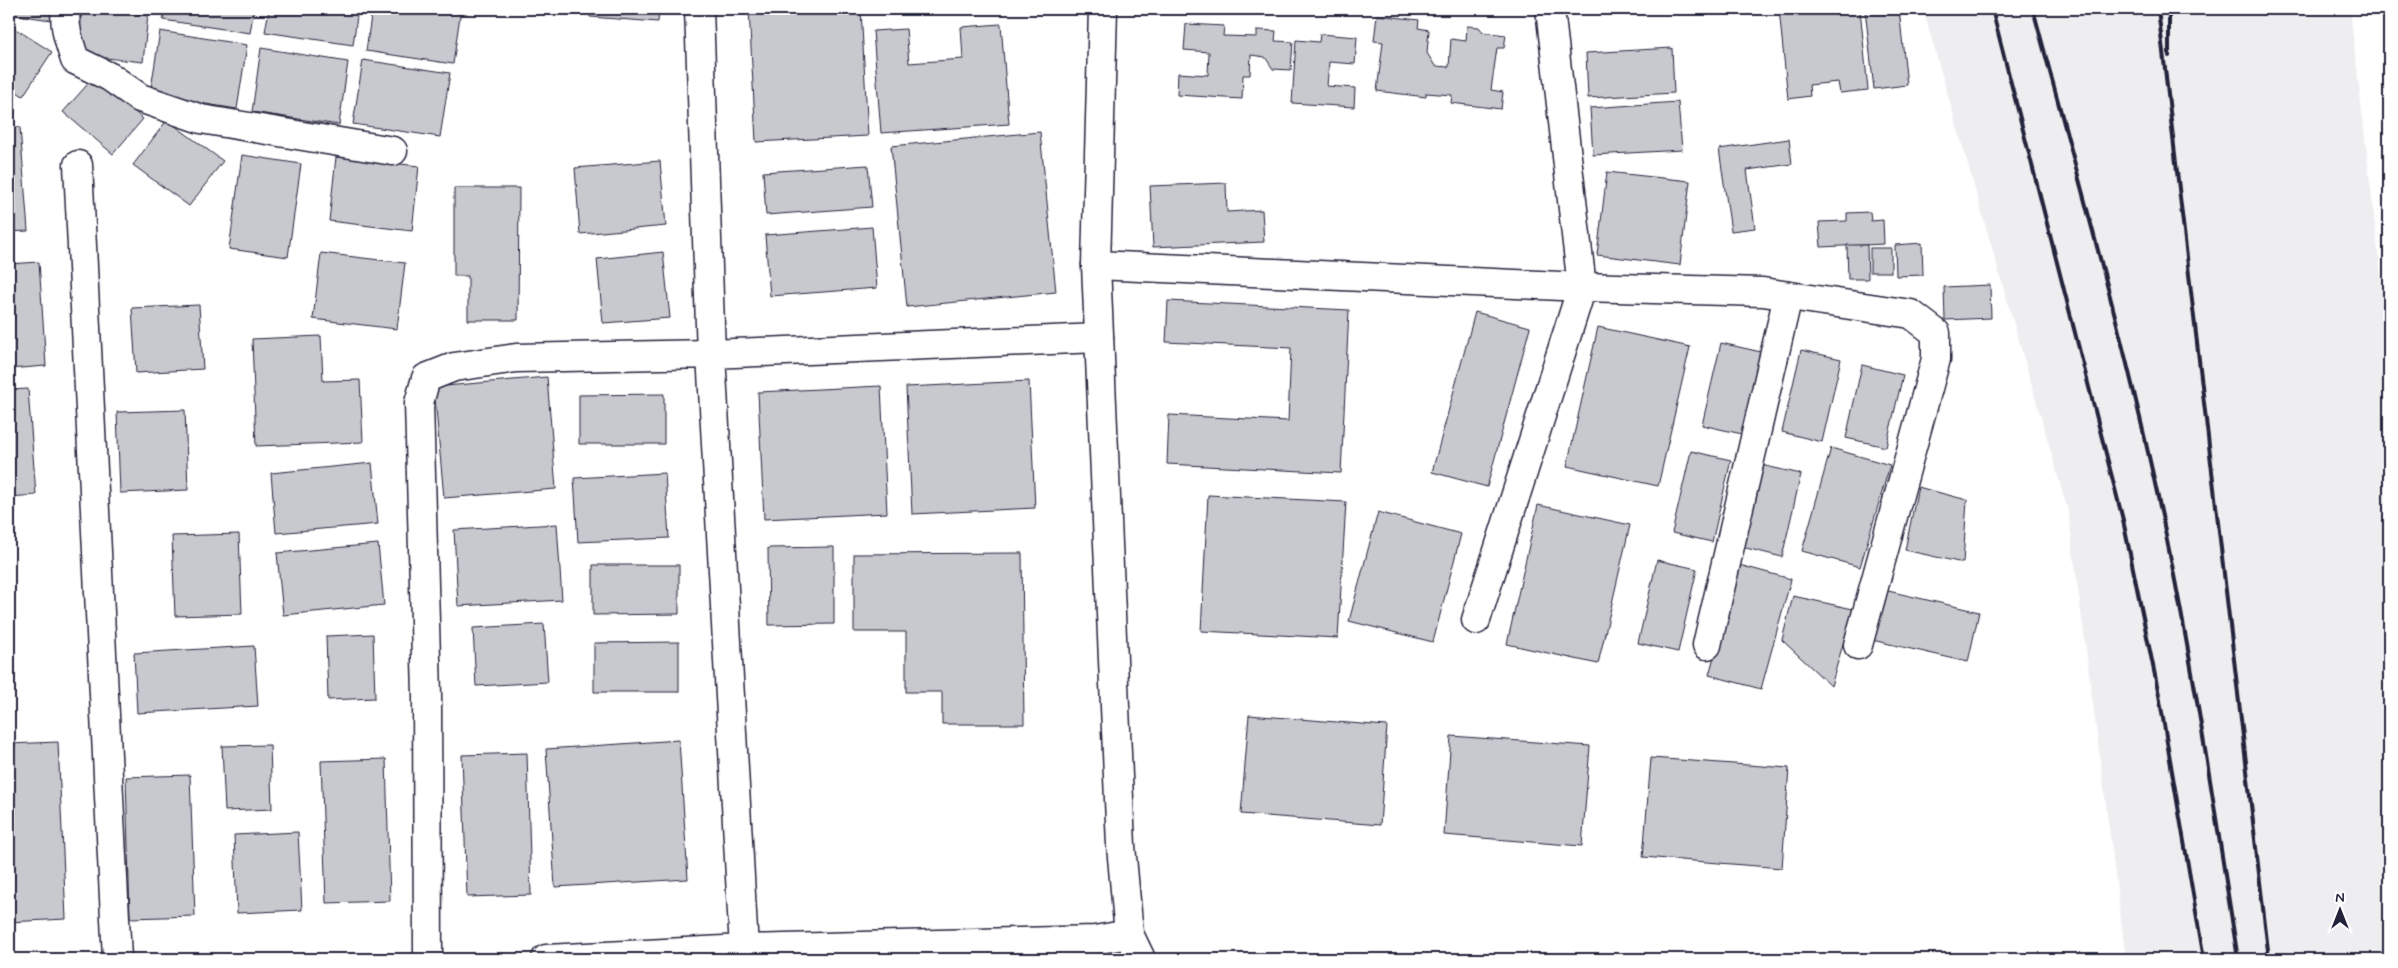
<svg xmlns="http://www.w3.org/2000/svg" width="2398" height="968" font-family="Mynerve,sans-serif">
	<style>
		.built { fill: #eeeef1 }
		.building { fill: #c8c8cf; stroke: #22223b }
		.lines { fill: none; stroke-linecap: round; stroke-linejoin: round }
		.minor-casing { stroke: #22223b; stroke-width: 31 }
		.major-casing { stroke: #22223b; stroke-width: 31 }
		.minor { stroke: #fff; stroke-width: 28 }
		.major { stroke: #fff; stroke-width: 28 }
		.rail { stroke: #22223b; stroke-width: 4 }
	</style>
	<rect width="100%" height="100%" fill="#fff"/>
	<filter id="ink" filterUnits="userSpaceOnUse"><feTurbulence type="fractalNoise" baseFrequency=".02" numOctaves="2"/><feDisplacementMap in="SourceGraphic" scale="10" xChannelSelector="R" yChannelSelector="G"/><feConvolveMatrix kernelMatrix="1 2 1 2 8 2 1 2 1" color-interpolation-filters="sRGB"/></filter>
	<g filter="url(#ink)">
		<path class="built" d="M1923,9H2350L2389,345V959H2126L2068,511Z"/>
		<g class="building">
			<path d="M9,9H60L58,21L9,14Z"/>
			<path d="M82,9L148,15L143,62L78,55Z"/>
			<path d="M165,9H254L250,33L163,20Z"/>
			<path d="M269,9H358L353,45L265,32Z"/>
			<path d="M372,9H461L453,64L366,51Z"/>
			<path d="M590,9H659L658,22L590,17Z"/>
			<path d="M749,9H861L868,136L756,142Z"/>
			<path d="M1601,9H1648L1601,14Z"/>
			<path d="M1779,9H1860L1868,90L1840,93L1838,82L1809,85L1810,96L1788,99Z"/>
			<path d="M1865,9H1899L1907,85L1874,89Z"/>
			<path d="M1377,15L1419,20L1418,28L1429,30L1427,53L1435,66L1449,67L1451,39L1466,41L1467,26L1479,27L1483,32L1506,35L1504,48H1497L1491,90L1503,92L1501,109L1451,103L1452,95L1426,93V97L1377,91L1383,42L1374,41Z"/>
			<path d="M1001,24L1009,124L881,133L873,31L906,29L909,63L963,59L961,27Z"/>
			<path d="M1186,24L1224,26L1223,36L1257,37V30L1276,31L1275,41L1293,42L1291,70L1273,69L1265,57L1251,55L1250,75H1243L1242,99L1177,95L1178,73L1208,75L1209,52L1184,50Z"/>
			<path d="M11,26L52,52L23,96L9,87V30Z"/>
			<path d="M160,31L247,45L237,109L150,95Z"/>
			<path d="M1320,34L1357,37L1355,64L1329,62L1327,86L1355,88L1354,107L1292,103L1296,40L1319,42Z"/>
			<path d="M261,48L348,62L339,125L252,112Z"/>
			<path d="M1672,48L1674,93L1588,98L1586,53Z"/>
			<path d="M363,60L450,73L440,137L353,124Z"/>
			<path d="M94,77L143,119L113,154L63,112Z"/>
			<path d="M1678,102L1682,150L1593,155L1590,108Z"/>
			<path d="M167,120L223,161L189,206L133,165Z"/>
			<path d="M20,127L28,231L9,232V128Z"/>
			<path d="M1040,132L1056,292L907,307L891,146Z"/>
			<path d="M1789,139L1792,164L1747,170L1755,228L1731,231L1719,149Z"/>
			<path d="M242,155L301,164L288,257L229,249Z"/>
			<path d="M336,157L419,166L412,231L329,221Z"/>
			<path d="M660,161L666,226L580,234L575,168Z"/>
			<path d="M868,165L872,207L766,215L763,172Z"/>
			<path d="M1607,172L1690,181L1680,265L1597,255Z"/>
			<path d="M1226,183L1227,212L1262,210L1264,242L1153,247L1150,186Z"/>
			<path d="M454,188H519L518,320H468V276H454Z"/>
			<path d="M1870,212L1871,221L1883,220L1884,244L1821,247L1819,222L1847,221V213Z"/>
			<path d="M872,227L877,288L770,296L765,235Z"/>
			<path d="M1922,243L1923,275L1896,276L1895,245Z"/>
			<path d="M1847,245H1867L1868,279H1848Z"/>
			<rect x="1870" y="248" width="21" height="24"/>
			<path d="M663,252L670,318L603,323L597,259Z"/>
			<path d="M321,253L405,263L397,329L313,319Z"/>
			<path d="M39,262L46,366L9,369V264Z"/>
			<path d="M1990,285L1991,318L1945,320L1944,287Z"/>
			<path d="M1168,301L1349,310L1341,473L1167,464L1169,415L1288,421L1291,348L1166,342Z"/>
			<path d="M199,305L203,369L136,373L132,308Z"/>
			<path d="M1475,312L1530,327L1487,487L1432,472Z"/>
			<path d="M1598,327L1690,347L1658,486L1567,466Z"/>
			<path d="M321,336L323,381L360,380L363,442L256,446L252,339Z"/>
			<path d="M1721,343L1761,352L1742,434L1702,425Z"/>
			<path d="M1801,350L1841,359L1822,442L1782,432Z"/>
			<path d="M1862,365L1903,375L1886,447L1846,438Z"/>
			<path d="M547,377L556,489L444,498L434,387Z"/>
			<path d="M1029,381L1035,508L912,514L906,387Z"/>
			<path d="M881,386L887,513L764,519L758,392Z"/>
			<path d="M28,389L36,495L9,497V390Z"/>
			<path d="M664,394V444H579V395Z"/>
			<path d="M185,410L188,490L120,493L117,412Z"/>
			<path d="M1831,448L1890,465L1860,567L1802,551Z"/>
			<path d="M1691,451L1731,460L1712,542L1672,533Z"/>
			<path d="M372,463L378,524L276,533L271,473Z"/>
			<path d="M1761,465L1801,474L1782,557L1742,547Z"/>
			<path d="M665,473L669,538L578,542L574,478Z"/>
			<path d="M1918,487L1967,500L1963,563L1905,550Z"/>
			<path d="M1208,495L1346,502L1338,638L1201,631Z"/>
			<path d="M1538,505L1630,525L1598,664L1507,644Z"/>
			<path d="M1378,512L1461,534L1433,642L1349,621Z"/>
			<path d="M557,524L562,600L458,606L454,530Z"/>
			<path d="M239,534L242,614L175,616L172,536Z"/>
			<path d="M378,544L384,605L283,615L277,553Z"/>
			<path d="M834,547V624L769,625L768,548Z"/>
			<path d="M1022,553L1024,724H942V692H906V632H854V554Z"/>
			<path d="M1657,560L1697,569L1678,652L1638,643Z"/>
			<path d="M593,565H679V614L593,615Z"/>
			<path d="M1739,565L1791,579L1761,689L1709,675Z"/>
			<path d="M1884,590L1979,612L1968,662L1872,640Z"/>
			<path d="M1793,596L1853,609L1831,686L1782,640Z"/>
			<path d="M544,624L548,682L476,686L473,628Z"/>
			<path d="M373,634L375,698L328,700L326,636Z"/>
			<path d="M679,642V692H594V643Z"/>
			<path d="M254,646L258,706L137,713L134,653Z"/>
			<path d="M1249,715L1387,726L1380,825L1241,814Z"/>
			<path d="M1451,736L1590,746L1582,846L1444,835Z"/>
			<path d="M679,740L688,879L555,887L546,749Z"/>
			<path d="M58,742L66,919L9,922V744Z"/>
			<path d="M270,745L272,809L225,811L222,746Z"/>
			<path d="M527,753L531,895L467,897L462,755Z"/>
			<path d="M1651,758L1789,768L1782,868L1643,857Z"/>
			<path d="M386,759L390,901L326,903L321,761Z"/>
			<path d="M190,775L195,916L130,918L126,777Z"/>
			<path d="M298,832L302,910L237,913L234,835Z"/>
		</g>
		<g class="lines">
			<defs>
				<g id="minor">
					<path d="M66,9C63,26 70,44 75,60L110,77L140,98L201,119L393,151"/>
					<path d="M699,9L711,354L1099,338"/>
					<path d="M1103,9L1096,265L1121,846L1129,934"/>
					<path d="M78,165L117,959"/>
					<path d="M1096,265L1582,287L1763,292L1911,314L1936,333V359L1858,645"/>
					<path d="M1476,620L1582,287L1550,9"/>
					<path d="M1707,645L1788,296"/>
					<path d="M428,959L427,695L419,403L426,378L454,367L516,358L711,354L744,949"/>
				</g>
				<path id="major" d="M546,959L744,949L1095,940L1129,934L1141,959"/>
			</defs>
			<use href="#minor" class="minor-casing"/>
			<use href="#major" class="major-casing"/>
			<use href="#minor" class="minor"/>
			<use href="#major" class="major"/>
			<g class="rail">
				<path d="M1992,9L2123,520L2159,695L2204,959"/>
				<path d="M2033,9C2078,177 2126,345 2162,516C2193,663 2215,811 2238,959"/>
				<path d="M2158,9L2269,959"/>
				<path d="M2169,56V9"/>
			</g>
		</g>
	</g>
	<rect width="2398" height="968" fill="none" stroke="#fff" stroke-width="30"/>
	<rect x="15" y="15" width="2368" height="938" fill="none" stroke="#22223b" stroke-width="2" filter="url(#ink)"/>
	<g transform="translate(2340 910)" stroke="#ffffff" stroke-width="4" paint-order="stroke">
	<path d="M0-4L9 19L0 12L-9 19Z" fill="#22223b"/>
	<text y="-8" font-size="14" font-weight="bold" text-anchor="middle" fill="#22223b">N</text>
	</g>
</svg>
